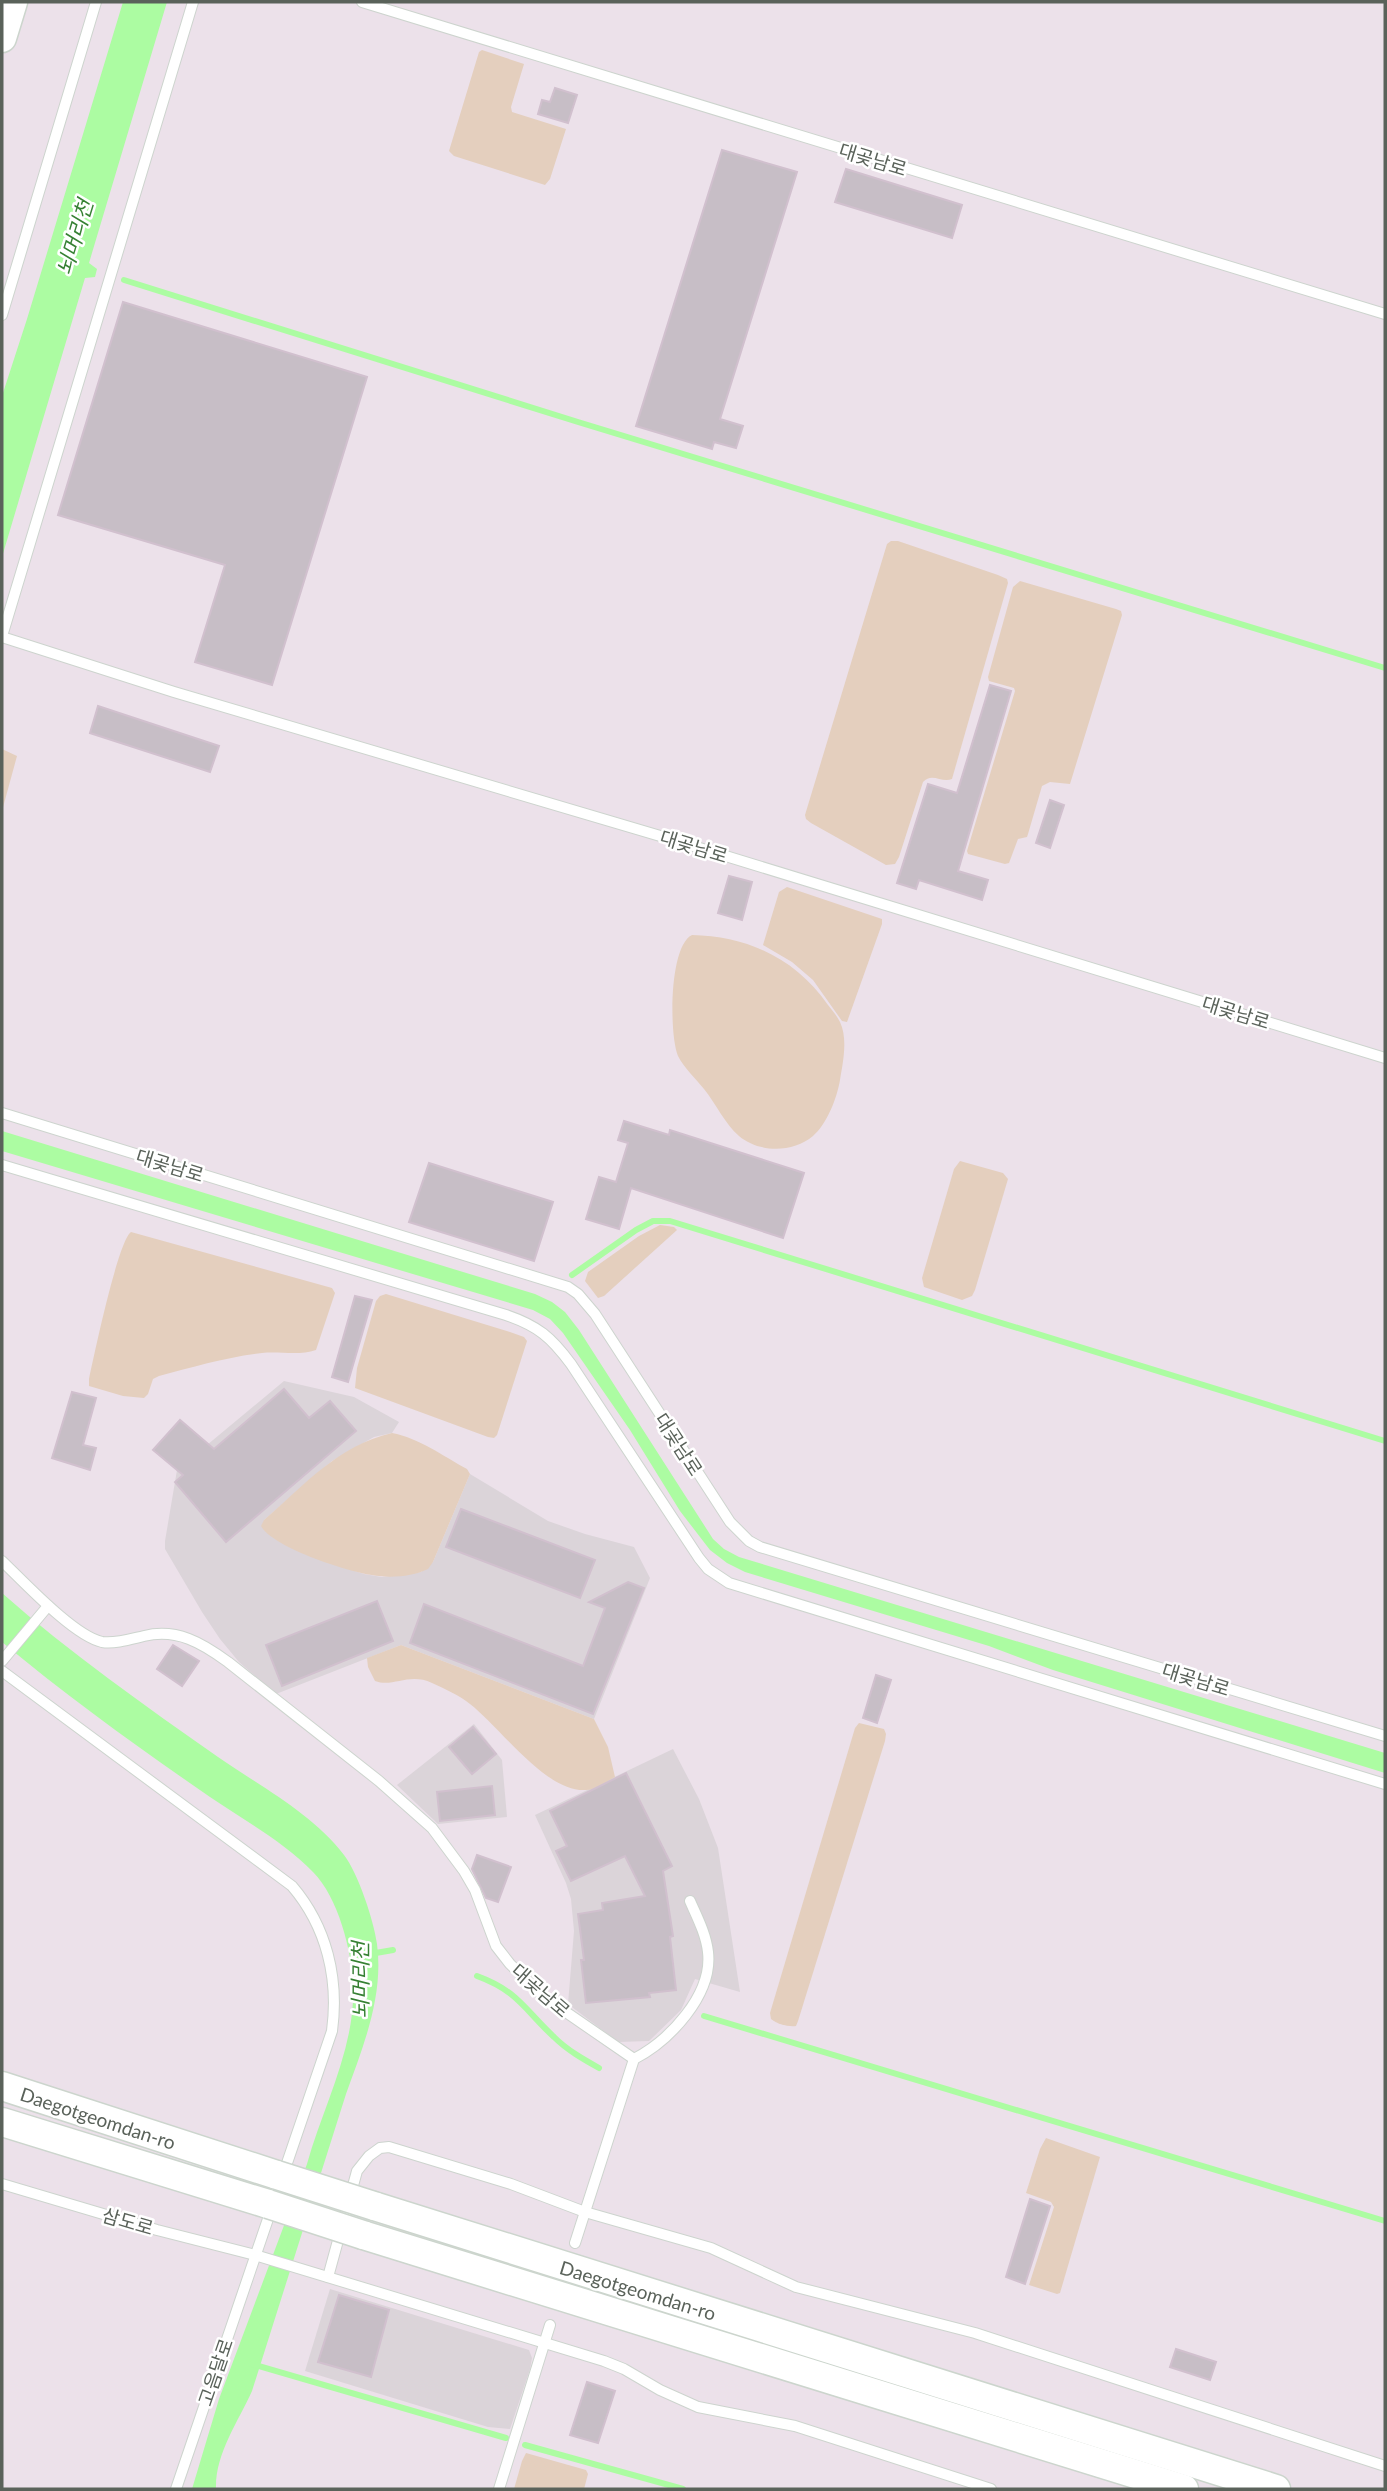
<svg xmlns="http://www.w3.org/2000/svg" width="1387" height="2491" font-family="Lato,'Noto Sans KR',sans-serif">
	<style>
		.industrial { fill: #dbd4d9 }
		.green { fill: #e4cfbe }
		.water { fill: #acfca2 }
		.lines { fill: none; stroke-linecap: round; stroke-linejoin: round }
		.stream { stroke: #acfca2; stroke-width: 6 }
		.building { fill: #c7bec6; stroke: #d1c0ce; stroke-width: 2 }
		.lane-casing { stroke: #cdd4ce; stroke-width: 12 }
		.secondary-casing { stroke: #ccd5cd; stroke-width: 31 }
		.lane { stroke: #fff; stroke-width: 10 }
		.secondary { stroke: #fff; stroke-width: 28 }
		.secondary-bridge-casing { stroke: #ccd5cd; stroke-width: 31; stroke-linecap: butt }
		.secondary-bridge { stroke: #fff; stroke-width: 28 }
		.labels { text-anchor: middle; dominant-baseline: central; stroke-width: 5; stroke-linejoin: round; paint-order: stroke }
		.street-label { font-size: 19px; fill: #5a625a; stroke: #fff }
		.water-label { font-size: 21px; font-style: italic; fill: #368133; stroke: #fff }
	</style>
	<rect width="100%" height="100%" fill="#ece1ea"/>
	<g class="industrial">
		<path d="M284,1381L354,1397L399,1422L392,1433L374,1437L332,1461L264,1520L337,1565L364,1574L382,1577L421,1572L433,1562L470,1474L548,1521L585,1534L634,1547L650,1578L594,1719L401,1645L276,1694L239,1662L220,1639L202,1612L165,1549V1541L177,1470Z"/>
		<path d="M474,1724L502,1760L507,1817L438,1824L397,1785Z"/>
		<path d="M673,1749L699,1799L718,1848L740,1992L695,1979L681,2010L649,2041L618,2042L568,2004L574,1931L571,1899L566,1883L535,1815Z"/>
		<path d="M330,2289L529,2350L532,2358L530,2369L510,2429L488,2427L305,2371Z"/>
	</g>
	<g class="green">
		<path d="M482,50L524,64L511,107L512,112L566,129L550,179L545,185L454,156L449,151L479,52Z"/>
		<path d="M891,541H898L998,575L1007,579L1008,583L952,779C941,783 932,772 923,782L899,857L895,864L886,865L811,823L806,819L805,815L887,544Z"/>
		<path d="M1020,581L1116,609L1121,611L1122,615L1070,784L1050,782L1042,786L1028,834L1027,837L1018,839L1009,863L1005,864L968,854L967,851L1015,691L1014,688L989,681L988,677L1013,587Z"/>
		<path d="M2,749L17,756L2,811Z"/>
		<path d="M787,887L882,919V924L847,1022L842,1021L813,980L792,962L763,945L779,892Z"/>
		<path d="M692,935C748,936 796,959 828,1005C832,1010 837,1016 840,1022C848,1039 843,1062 840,1080C837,1098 827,1124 813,1136C793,1153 759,1153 739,1136C725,1124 716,1104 704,1089C696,1079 684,1068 678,1056C669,1034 669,946 692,935Z"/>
		<path d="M960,1161L1003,1173L1008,1179L975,1290L972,1296L962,1300L924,1287L922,1278L954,1169Z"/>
		<path d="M660,1225L674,1227L677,1230L604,1296L598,1298L585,1281L588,1272L639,1236Z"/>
		<path d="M131,1232L332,1288L335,1293L316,1350C299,1356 279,1351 262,1353C227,1357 193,1367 159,1376L153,1379L148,1394L144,1398L123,1396L89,1386V1379C94,1356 118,1241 131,1232Z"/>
		<path d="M386,1294L510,1332L524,1337L527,1341L497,1435L494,1438L488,1437L355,1388L357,1368L376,1301L380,1296Z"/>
		<path d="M392,1433C419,1438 443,1456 467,1469L470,1474L433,1562L428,1569C414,1576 394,1578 379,1576C353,1574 273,1548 261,1526L264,1520C306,1484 337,1446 392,1433Z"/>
		<path d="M401,1645L594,1719L608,1747L615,1777C607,1781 595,1790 586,1790C546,1793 500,1727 470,1704C459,1695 445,1689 432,1683C409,1672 393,1688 375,1681L368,1667L367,1658Z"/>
		<path d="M859,1723L884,1729L886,1734L885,1741L798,2021L796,2026C788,2027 777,2024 771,2019L770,2013L855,1728Z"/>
		<path d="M1046,2138L1100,2157L1060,2293L1057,2294L1029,2285L1054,2207L1051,2202L1026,2193L1040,2149Z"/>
		<path d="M526,2453L586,2470L588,2474L584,2489H514L522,2461Z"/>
	</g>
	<g class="water">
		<path d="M123,2H167L89,263L97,269L95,277L85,278L2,557V396L27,319Z"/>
		<path d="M2,1131L535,1294L552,1302L565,1312L579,1330L713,1539L724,1549L739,1557L1385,1753V1773L1053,1670L989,1646L745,1572L727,1563L710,1550L680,1511L630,1430L563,1333L550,1319L533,1310L2,1151Z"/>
		<path d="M2,1593C70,1653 144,1705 218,1757C261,1787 312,1813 344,1855C358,1873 374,1921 377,1944C384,1996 363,2047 346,2094L252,2391C238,2422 215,2454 216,2489H192L219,2399L307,2164C323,2106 356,2047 353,1985C352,1951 338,1897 313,1872C284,1842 245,1821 210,1797C139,1748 68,1697 2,1642Z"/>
	</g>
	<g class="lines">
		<g class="stream">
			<path d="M124,280L578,422L1385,668"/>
			<path d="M572,1275L636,1230L653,1221H670L1385,1441"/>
			<path d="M370,1954L393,1950"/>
			<path d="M477,1976C518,1991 524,2009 554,2037C567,2050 583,2059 599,2068"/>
			<path d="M704,2016L1385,2221"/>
			<path d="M252,2364L506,2438"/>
			<path d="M525,2445L683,2489"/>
		</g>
	</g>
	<g class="building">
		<path d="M555,88L577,95L568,123L538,114L542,100L550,102Z"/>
		<path d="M722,150L797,172L720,419L743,426L736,448L714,442L712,449L636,426Z"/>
		<path d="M846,169L962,205L952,238L835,202Z"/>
		<path d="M123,302L367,377L272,685L195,662L225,565L58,515Z"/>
		<path d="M990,685L1011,691L958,871L988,880L982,900L919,880L916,889L897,883L928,784L957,793Z"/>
		<path d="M98,706L219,746L210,772L90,733Z"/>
		<path d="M1050,800L1064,805L1050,848L1036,843Z"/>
		<path d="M729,876L752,882L742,920L718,913Z"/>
		<path d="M624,1121L669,1135L670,1130L804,1173L783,1238L631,1188L619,1229L586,1219L599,1177L616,1182L628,1143L618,1140Z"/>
		<path d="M429,1163L553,1202L534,1261L409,1222Z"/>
		<path d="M355,1296L372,1300L348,1382L332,1377Z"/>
		<path d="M284,1389L309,1418L330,1401L356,1431L226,1542L175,1482L183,1475L153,1450L180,1420L214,1449Z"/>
		<path d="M72,1392L96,1398L83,1445L96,1448L90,1470L52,1458Z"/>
		<path d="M461,1509L595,1560L580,1598L446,1547Z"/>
		<path d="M628,1582L644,1588L593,1714L410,1643L424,1604L583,1666L605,1608L589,1602Z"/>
		<path d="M377,1601L393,1641L282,1686L266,1645Z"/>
		<path d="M173,1645L199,1661L182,1686L157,1669Z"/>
		<path d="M876,1675L891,1680L877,1723L863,1718Z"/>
		<path d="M473,1727L496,1754L472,1774L449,1747Z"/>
		<path d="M626,1773L672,1866L663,1871L673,1936L670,1937L676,1990L649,1993L650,1997L586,2003L581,1960H584L578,1914L603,1910L602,1903L645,1896L625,1856L571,1881L556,1851L567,1846L550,1811Z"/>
		<path d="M492,1786L495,1815L440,1821L437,1792Z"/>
		<path d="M477,1855L511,1867L498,1902L486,1898L472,1869Z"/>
		<path d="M1030,2199L1050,2206L1025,2284L1006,2277Z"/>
		<path d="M339,2295L389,2310L371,2377L318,2362Z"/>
		<path d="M1176,2349L1216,2362L1210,2380L1170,2367Z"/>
		<path d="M587,2382L615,2391L598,2443L570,2435Z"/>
	</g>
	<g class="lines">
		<defs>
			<g id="lane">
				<path d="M362,2L1385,314"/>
				<path d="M2,315L96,2"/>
				<path d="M2,636L193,2"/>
				<path d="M2,637L174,692L667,838L1385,1058"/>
				<path d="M2,1113L568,1287L578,1294L595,1314L730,1522L749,1541L760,1547L1385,1736"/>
				<path d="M2,1165L506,1315C538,1326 551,1337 571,1364L699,1558L708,1569L729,1583L1385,1784"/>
				<path d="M2,1561C24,1582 74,1636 102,1642C115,1644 131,1639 144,1636C177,1628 202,1643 228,1662L379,1781L432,1828L464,1871L475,1890L496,1946L510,1964L544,1997L634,2059"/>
				<path d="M2,1661L48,1606"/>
				<path d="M2,1671L292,1886C327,1927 339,1979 332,2031L176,2489"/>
				<path d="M2,2184L157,2230L255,2255L604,2361L624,2369L660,2390L698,2407L795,2426L991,2489"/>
				<path d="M575,2243L634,2059C669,2041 713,1995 708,1952C706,1934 697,1917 690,1901"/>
				<path d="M328,2277L357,2171L369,2156L380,2148L389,2147L511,2184L585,2212L711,2248L796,2287L975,2333L1385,2466"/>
				<path d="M499,2489L550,2325"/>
			</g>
			<g id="secondary">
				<path d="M2,38L13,2"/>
				<path d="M2,2086L277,2175"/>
				<path d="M2,2122L268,2204"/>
				<path d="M374,2206L1276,2489"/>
				<path d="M363,2235L1184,2489"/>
			</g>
		</defs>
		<use href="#lane" class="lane-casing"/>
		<use href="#secondary" class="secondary-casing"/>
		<use href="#lane" class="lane"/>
		<use href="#secondary" class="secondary"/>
		<defs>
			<g id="secondary-bridge">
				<path d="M277,2175L374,2206"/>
				<path d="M268,2204L363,2235"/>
			</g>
		</defs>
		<use href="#secondary-bridge" class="secondary-bridge-casing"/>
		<use href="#secondary-bridge" class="secondary-bridge"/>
	</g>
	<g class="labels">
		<g class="street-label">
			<text transform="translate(873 159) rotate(17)">대곶남로</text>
			<text transform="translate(694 846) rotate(17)">대곶남로</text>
			<text transform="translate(1236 1012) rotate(17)">대곶남로</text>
			<text transform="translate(170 1165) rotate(17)">대곶남로</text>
			<text transform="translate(679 1444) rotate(57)">대곶남로</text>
			<text transform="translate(1196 1679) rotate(17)">대곶남로</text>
			<text transform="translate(541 1990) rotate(41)">대곶남로</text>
			<text transform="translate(98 2118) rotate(18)">Daegotgeomdan-ro</text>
			<text transform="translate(128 2221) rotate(16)">삼도로</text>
			<text transform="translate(638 2290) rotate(17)">Daegotgeomdan-ro</text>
			<text transform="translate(215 2372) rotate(-71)">고음달로</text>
		</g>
		<g class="water-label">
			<text transform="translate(74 237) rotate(-73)">뇌머리천</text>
			<text transform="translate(359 1980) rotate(-90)">뇌머리천</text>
		</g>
	</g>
	<rect width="1387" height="2491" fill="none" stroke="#5a625a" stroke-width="7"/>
</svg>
